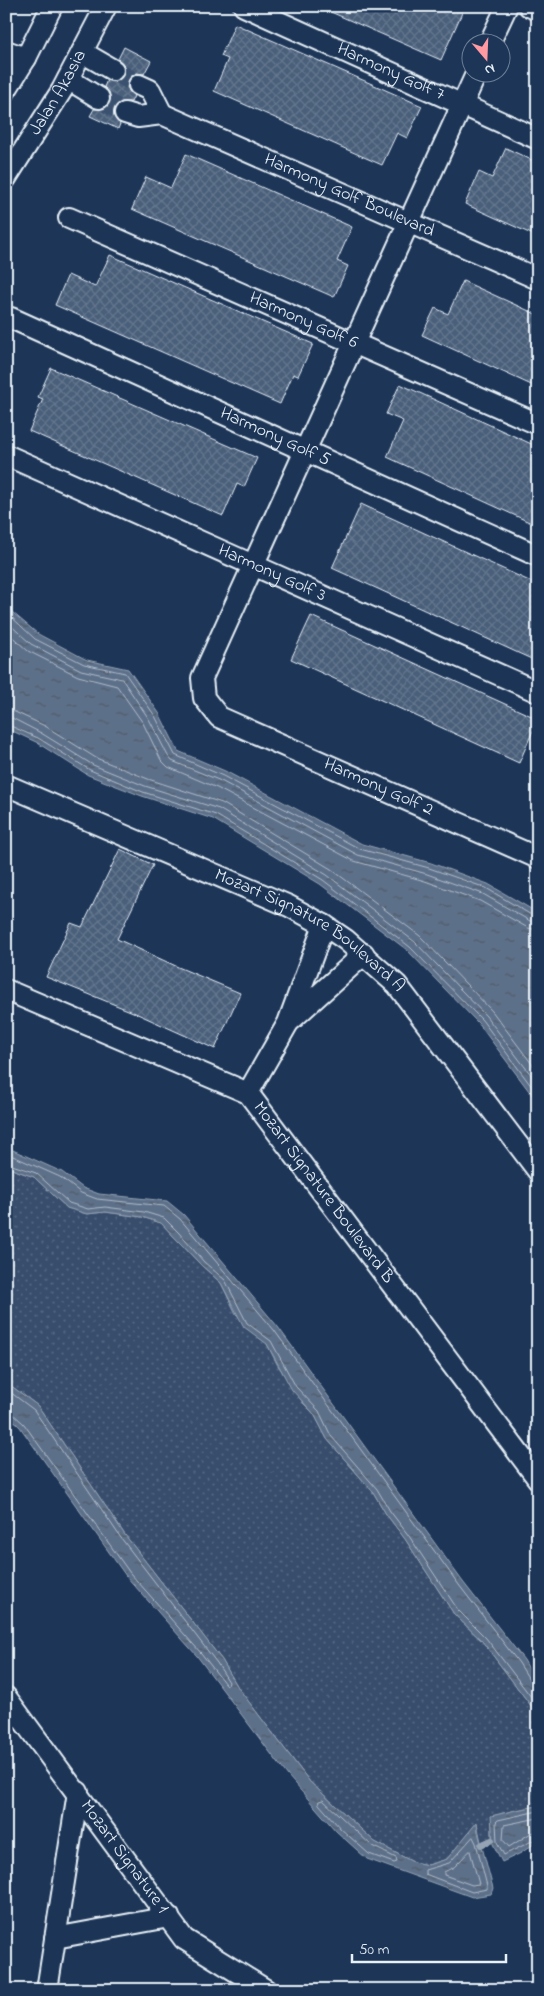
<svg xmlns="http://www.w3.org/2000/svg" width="544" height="1996" font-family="'Indie Flower',sans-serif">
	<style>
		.grass { fill: url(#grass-dots); stroke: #909fb2 }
		.water { fill: url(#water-ripples); stroke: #95a4b5 }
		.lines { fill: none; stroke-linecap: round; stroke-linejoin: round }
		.shore { stroke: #b0bdcc; stroke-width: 1 }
		.stream { stroke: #95a4b5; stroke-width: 6 }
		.building { fill: url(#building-cross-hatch); stroke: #e8f1f8 }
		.street-tunnel { stroke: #3b516f; stroke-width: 20; stroke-dasharray: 20 10; stroke-linecap: butt }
		.street-casing { stroke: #e8f1f8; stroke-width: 24 }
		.street { stroke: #1d3557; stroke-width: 20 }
		.labels { text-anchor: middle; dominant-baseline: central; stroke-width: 4; stroke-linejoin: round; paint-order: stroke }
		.street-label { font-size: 18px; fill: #e8f1f8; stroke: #1d3557 }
	</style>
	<defs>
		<pattern id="grass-dots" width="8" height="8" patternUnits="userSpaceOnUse" patternTransform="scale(1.25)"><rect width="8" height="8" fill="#374d6c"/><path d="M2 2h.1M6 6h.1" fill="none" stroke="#546782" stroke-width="1.8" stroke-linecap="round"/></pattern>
		<pattern id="water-ripples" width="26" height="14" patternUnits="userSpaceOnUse" patternTransform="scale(1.25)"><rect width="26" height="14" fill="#5d7089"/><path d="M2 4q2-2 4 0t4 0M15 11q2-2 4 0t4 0" fill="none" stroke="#505a66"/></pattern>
		<pattern id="building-cross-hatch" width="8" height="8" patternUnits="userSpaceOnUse" patternTransform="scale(1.25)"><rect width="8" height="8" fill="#495e7a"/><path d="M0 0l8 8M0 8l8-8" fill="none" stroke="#63768e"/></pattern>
	</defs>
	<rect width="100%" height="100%" fill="#1d3557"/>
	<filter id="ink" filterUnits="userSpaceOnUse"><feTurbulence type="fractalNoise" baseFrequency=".02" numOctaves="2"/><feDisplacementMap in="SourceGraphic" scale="10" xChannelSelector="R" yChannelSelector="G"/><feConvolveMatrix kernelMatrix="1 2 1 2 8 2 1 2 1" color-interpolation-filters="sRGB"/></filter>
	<g filter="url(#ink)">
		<path class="grass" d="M6,1167L34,1177L67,1208L87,1214L105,1212L142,1217L161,1223L201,1265L221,1283L236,1314L267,1344L277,1364L303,1403L314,1414L327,1439L373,1492L386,1514L405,1539L454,1614L482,1641L538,1715V1806L516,1810L492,1816V1837L481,1842L477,1823L447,1859L428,1865L413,1862L375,1842L310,1782L239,1689L222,1660L125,1535L38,1406L6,1382Z"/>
		<g class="water">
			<path d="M6,607L38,634L87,660L128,669L159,713L178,751L225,771L362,844L431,863L488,884L538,913V1103L478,1023L407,950L320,884L213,819L142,796L88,775L36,742L6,728Z"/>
			<path d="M6,1147L62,1172L83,1188L99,1194L167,1201L184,1215L278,1327L463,1582L524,1660L538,1685V1715L482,1641L454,1614L405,1539L386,1514L373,1492L327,1439L314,1414L292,1390L267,1344L244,1327L221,1283L201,1265L161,1223L142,1217L105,1212L87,1214L67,1208L34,1177L6,1167Z"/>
			<path d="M6,1382L38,1406L125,1535L222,1660L239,1689L310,1782L375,1842L413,1862L428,1865L447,1859L477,1822L478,1832L493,1888L491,1894L472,1897L367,1859L336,1831L288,1776L197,1656L126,1576L20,1427L6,1414Z"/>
			<path d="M538,1806V1841L521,1853L502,1862L493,1844L491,1816L516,1810Z"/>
		</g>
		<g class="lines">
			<g class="shore">
				<path d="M6,612L35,639L84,664L125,673L155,716L175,755L223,776L360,849L429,868L486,888L533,916L538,917"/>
				<path d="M6,621L31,644L81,670L122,679L149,719L168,756L172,761L221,781L358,855L427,874L483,894L530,921L538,923"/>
				<path d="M6,631L28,651L78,676L117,686L143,723L161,760L168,767L217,788L354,861L425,881L480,901L528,928L538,930"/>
				<path d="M6,710L15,712L45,726L96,758L148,779L222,803L331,869L420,936L492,1011L538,1072"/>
				<path d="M6,717L12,718L41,733L93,765L145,786L219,809L327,875L415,942L486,1016L538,1084"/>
				<path d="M6,724L38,738L90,770L143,792L216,815L323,880L410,947L482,1020L538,1095"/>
				<path d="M6,1153L60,1177L81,1193L97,1199L164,1206L180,1219L274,1330L459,1585L519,1663L532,1684L538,1686"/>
				<path d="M6,1163L36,1173L69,1203L88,1209L105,1207L144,1212L164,1218L179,1233L204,1262L225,1280L247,1323L271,1341L296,1387L319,1411L331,1436L377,1489L390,1511L409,1536L458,1610L486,1638L538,1706"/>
				<path d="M6,1389L34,1410L121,1538L217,1663L229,1682L228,1685L225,1684L201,1653L130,1573L24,1424L11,1412L6,1411"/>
				<path d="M319,1801L323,1800L372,1846L396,1858L397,1862L394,1863L369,1854L340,1828L319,1804Z"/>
				<path d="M538,1811L498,1820L496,1822L497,1842L504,1855L538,1838"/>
				<path d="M538,1818L504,1825L503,1840L509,1847L531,1833L538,1831"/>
				<path d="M473,1837L476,1843L487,1886V1889L472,1892L425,1874V1870L449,1863Z"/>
				<path d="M470,1851L479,1884L472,1885L444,1875V1872L454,1867Z"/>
			</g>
			<path class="stream" d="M481,1845L492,1840"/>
		</g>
		<g class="building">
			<path d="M317,6H465L441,60Z"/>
			<path d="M235,24L422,106L407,138L397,133L382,165L214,91L228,59L221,56Z"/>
			<path d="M124,47L151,61L144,74L137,73L128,80L127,87L130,92L134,96L131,102H122L114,109V116L120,124L118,129L90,116L94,109H104L109,104L110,93L104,87L107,80H118L123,76V65L118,59Z"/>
			<path d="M506,148L538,163V237L465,204L479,172L492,178Z"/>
			<path d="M186,154L352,227L337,261L348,266L334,297L132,209L146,177L171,188Z"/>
			<path d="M110,255L313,344L298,376L293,374L280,404L55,305L68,275L95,287Z"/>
			<path d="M463,281L538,315V388L422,335L435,308L448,314Z"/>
			<path d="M51,368L257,458L244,487L237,484L223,516L29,431L43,399L38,397Z"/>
			<path d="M400,384L538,447V526L387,457L403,421L386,414Z"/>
			<path d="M361,504L538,585V662L332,568Z"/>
			<path d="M311,616L538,719L519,763L291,659Z"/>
			<path d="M120,849L153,865L117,939L178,967L240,993L215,1049L133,1012L46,977L71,923L82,927Z"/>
		</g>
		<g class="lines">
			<g class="street-tunnel">
				<path d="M113,70L139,85"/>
				<path d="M99,98L125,113"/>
			</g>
			<defs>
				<g id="street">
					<path id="s1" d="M244,6L538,139"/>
					<path d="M529,6L538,10"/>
					<path d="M490,42L507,6"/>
					<path d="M6,51L26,58"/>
					<path d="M82,52L113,70"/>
					<path id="s2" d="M477,72L202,678L204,698L219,717L538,858"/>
					<path d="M68,79L99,98"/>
					<path d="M139,85L150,90L162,114"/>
					<path d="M6,90L26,58L52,6"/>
					<path id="s3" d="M125,113L138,117L162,114L538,279"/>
					<path id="s4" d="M6,178L62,90L106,6"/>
					<path id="s5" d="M69,218L538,424"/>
					<path id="s6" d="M6,320L11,318L538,556"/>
					<path id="s7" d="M6,455L538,692"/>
					<path id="s8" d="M6,785L289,906L324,925L346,940L397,985L538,1171"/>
					<path id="s9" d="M6,990L248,1093L538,1479"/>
					<path d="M291,1020L364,954"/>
					<path d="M248,1093L288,1023L324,925"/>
					<path id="s10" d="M6,1697L184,1939L266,1990"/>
					<path d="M55,1938L169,1917"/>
					<path d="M47,1990L78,1792"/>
				</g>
			</defs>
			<use href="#street" class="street-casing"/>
			<use href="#street" class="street"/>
		</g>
	</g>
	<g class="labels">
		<g class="street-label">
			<text stroke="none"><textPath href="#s1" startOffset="161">Harmony Golf 7</textPath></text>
			<text stroke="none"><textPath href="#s4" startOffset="100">Jalan Akasia</textPath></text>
			<text stroke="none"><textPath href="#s3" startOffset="242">Harmony Golf Boulevard</textPath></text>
			<text stroke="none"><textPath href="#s5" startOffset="256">Harmony Golf 6</textPath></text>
			<text stroke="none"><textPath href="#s6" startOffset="295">Harmony Golf 5</textPath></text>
			<text stroke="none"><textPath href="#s7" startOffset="291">Harmony Golf 3</textPath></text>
			<text stroke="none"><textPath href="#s2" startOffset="884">Harmony Golf 2</textPath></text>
			<text stroke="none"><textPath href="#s8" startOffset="338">Mozart Signature Boulevard A</textPath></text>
			<text stroke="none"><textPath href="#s9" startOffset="388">Mozart Signature Boulevard B</textPath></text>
			<text stroke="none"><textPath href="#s10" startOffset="199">Mozart Signature 1</textPath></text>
		</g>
	</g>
	<rect width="544" height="1996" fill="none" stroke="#1d3557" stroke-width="25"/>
	<rect x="12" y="12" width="519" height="1971" fill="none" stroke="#e8f1f8" stroke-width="2" filter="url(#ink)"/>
	<g transform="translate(486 58) rotate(161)"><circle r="24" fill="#1d3557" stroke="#6e8097"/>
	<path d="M0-4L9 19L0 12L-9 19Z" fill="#ff9aa2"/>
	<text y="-8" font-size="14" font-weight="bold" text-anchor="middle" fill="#e8f1f8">N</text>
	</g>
	<path d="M352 1954v8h154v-8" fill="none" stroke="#e8f1f8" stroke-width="2.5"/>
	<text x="359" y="1954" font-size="15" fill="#e8f1f8" stroke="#1d3557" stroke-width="4" paint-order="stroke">50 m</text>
</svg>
